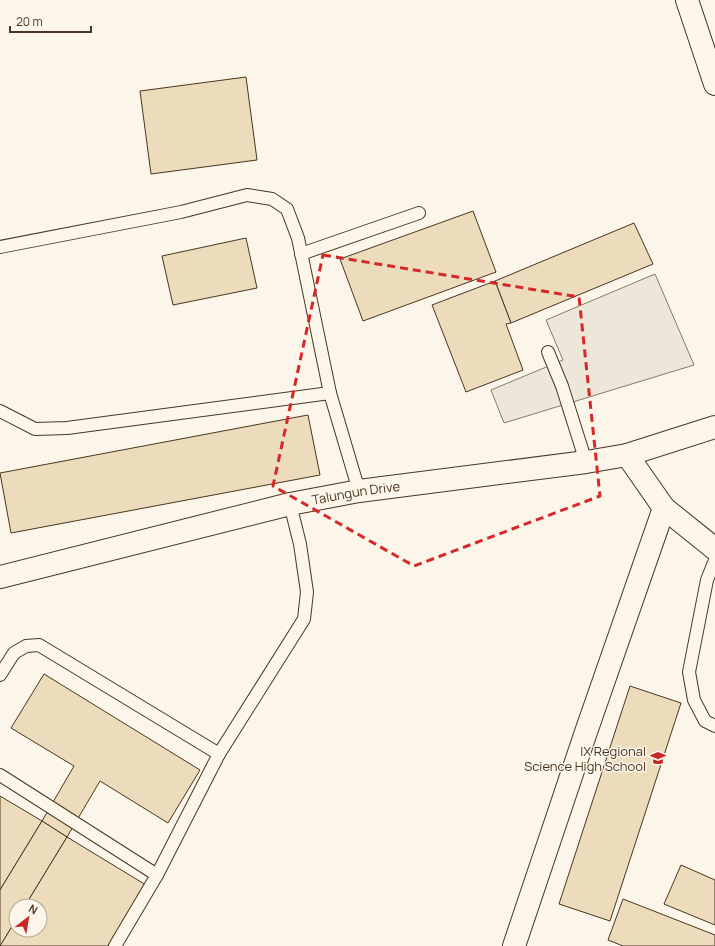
<svg xmlns="http://www.w3.org/2000/svg" width="715" height="946" font-family="Manrope,sans-serif">
	<style>
		.parking { fill: #ede7d9; stroke: #887966 }
		.building { fill: #ecdcbc; stroke: #4a3520 }
		.lines { fill: none; stroke-linecap: round; stroke-linejoin: round }
		.service-casing { stroke: #4a3520; stroke-width: 14 }
		.minor-casing { stroke: #4a3520; stroke-width: 24 }
		.tertiary-casing { stroke: #4a3520; stroke-width: 24 }
		.service { stroke: #fbf6e9; stroke-width: 12 }
		.minor { stroke: #fbf6e9; stroke-width: 22 }
		.tertiary { stroke: #fbf6e9; stroke-width: 22 }
		.marked { fill: none; stroke: #d62828; stroke-width: 3; stroke-dasharray: 8 5; stroke-linejoin: round }
		.labels { text-anchor: middle; dominant-baseline: central; stroke-width: 3; stroke-linejoin: round; paint-order: stroke }
		.street-label { font-size: 13px; fill: #4a3520; stroke: #fbf6e9 }
		.poi-label { font-size: 13px; fill: #4a3520; stroke: #fbf6e9; text-anchor: end }
	</style>
	<rect width="100%" height="100%" fill="#fbf6e9"/>
	<path class="parking" d="M655,274L694,365L504,423L491,390L563,360L546,320Z"/>
	<g class="building">
		<path d="M246,77L257,160L151,174L140,91Z"/>
		<path d="M473,211L496,272L363,321L340,259Z"/>
		<path d="M634,223L653,264L511,323L495,281Z"/>
		<path d="M246,238L257,288L173,305L162,256Z"/>
		<path d="M495,281L511,323L506,324L523,370L466,392L432,305Z"/>
		<path d="M308,415L320,475L11,533L0,473Z"/>
		<path d="M44,674L200,770L168,823L100,781L67,837L42,821L74,766L11,728Z"/>
		<path d="M630,686L681,703L610,921L559,904Z"/>
		<path d="M0,796L42,821L0,890Z"/>
		<path d="M42,821L67,837L25,906H16V920L0,946V890Z"/>
		<path d="M67,837L146,885L108,946H0L16,920V930H40V906H25Z"/>
		<path d="M681,865L715,880V925L664,904Z"/>
		<path d="M623,899L715,935V946H623L608,940Z"/>
	</g>
	<g class="lines">
		<defs>
			<g id="service">
				<path d="M0,247L181,212L247,195L272,199L287,209L298,238L330,393L359,491"/>
				<path d="M301,254L419,213"/>
				<path d="M548,352L562,386L586,462"/>
				<path d="M0,411L35,429L67,428L330,393"/>
				<path d="M715,560L707,580L689,672L694,700L705,721L715,726"/>
				<path d="M0,675L14,653L26,646L39,645L219,754"/>
				<path d="M0,775L157,875"/>
				<path d="M115,946L157,875L219,754L304,619L307,592L300,544L290,504"/>
			</g>
			<g id="minor">
				<path d="M627,455L664,508L715,549"/>
				<path d="M514,946L586,732L664,508"/>
			</g>
			<g id="tertiary">
				<path d="M687,0L715,84"/>
				<path id="s1" d="M0,577L290,504L359,491L586,462L627,455L715,427"/>
			</g>
		</defs>
		<use href="#service" class="service-casing"/>
		<use href="#minor" class="minor-casing"/>
		<use href="#tertiary" class="tertiary-casing"/>
		<use href="#service" class="service"/>
		<use href="#minor" class="minor"/>
		<use href="#tertiary" class="tertiary"/>
	</g>
	<path class="marked" d="M323,255L579,297L600,496L414,566L273,486Z"/>
	<defs>
		<symbol id="school-bare" viewBox="-9 -9 18 18"><path d="M0-5L7-2L0 1L-7-2ZM-4 1L0 2.5L4 1V4Q0 6-4 4Z" fill="#c62828" stroke="#fbf6e9" stroke-width="2.5" paint-order="stroke"/></symbol>
	</defs>
	<g fill-rule="evenodd">
		<use href="#school-bare" x="647" y="747" width="22" height="22"/>
	</g>
	<g class="labels">
		<g class="street-label">
			<text stroke="none"><textPath href="#s1" startOffset="366">Talungun Drive</textPath></text>
		</g>
		<g class="poi-label">
			<text x="646" y="751">IX Regional<tspan x="646" dy="15">Science High School</tspan></text>
		</g>
	</g>
	<g transform="translate(28 918) rotate(31)"><circle r="19" fill="#fbf6e9" stroke="#b4a999"/>
	<path d="M0-3L7 15L0 10L-7 15Z" fill="#c62828"/>
	<text y="-6" font-size="11" font-weight="bold" text-anchor="middle" fill="#4a3520">N</text>
	</g>
	<path d="M10 26v6h81v-6" fill="none" stroke="#4a3520" stroke-width="2"/>
	<text x="16" y="26" font-size="12" fill="#4a3520" stroke="#fbf6e9" stroke-width="3" paint-order="stroke">20 m</text>
</svg>
